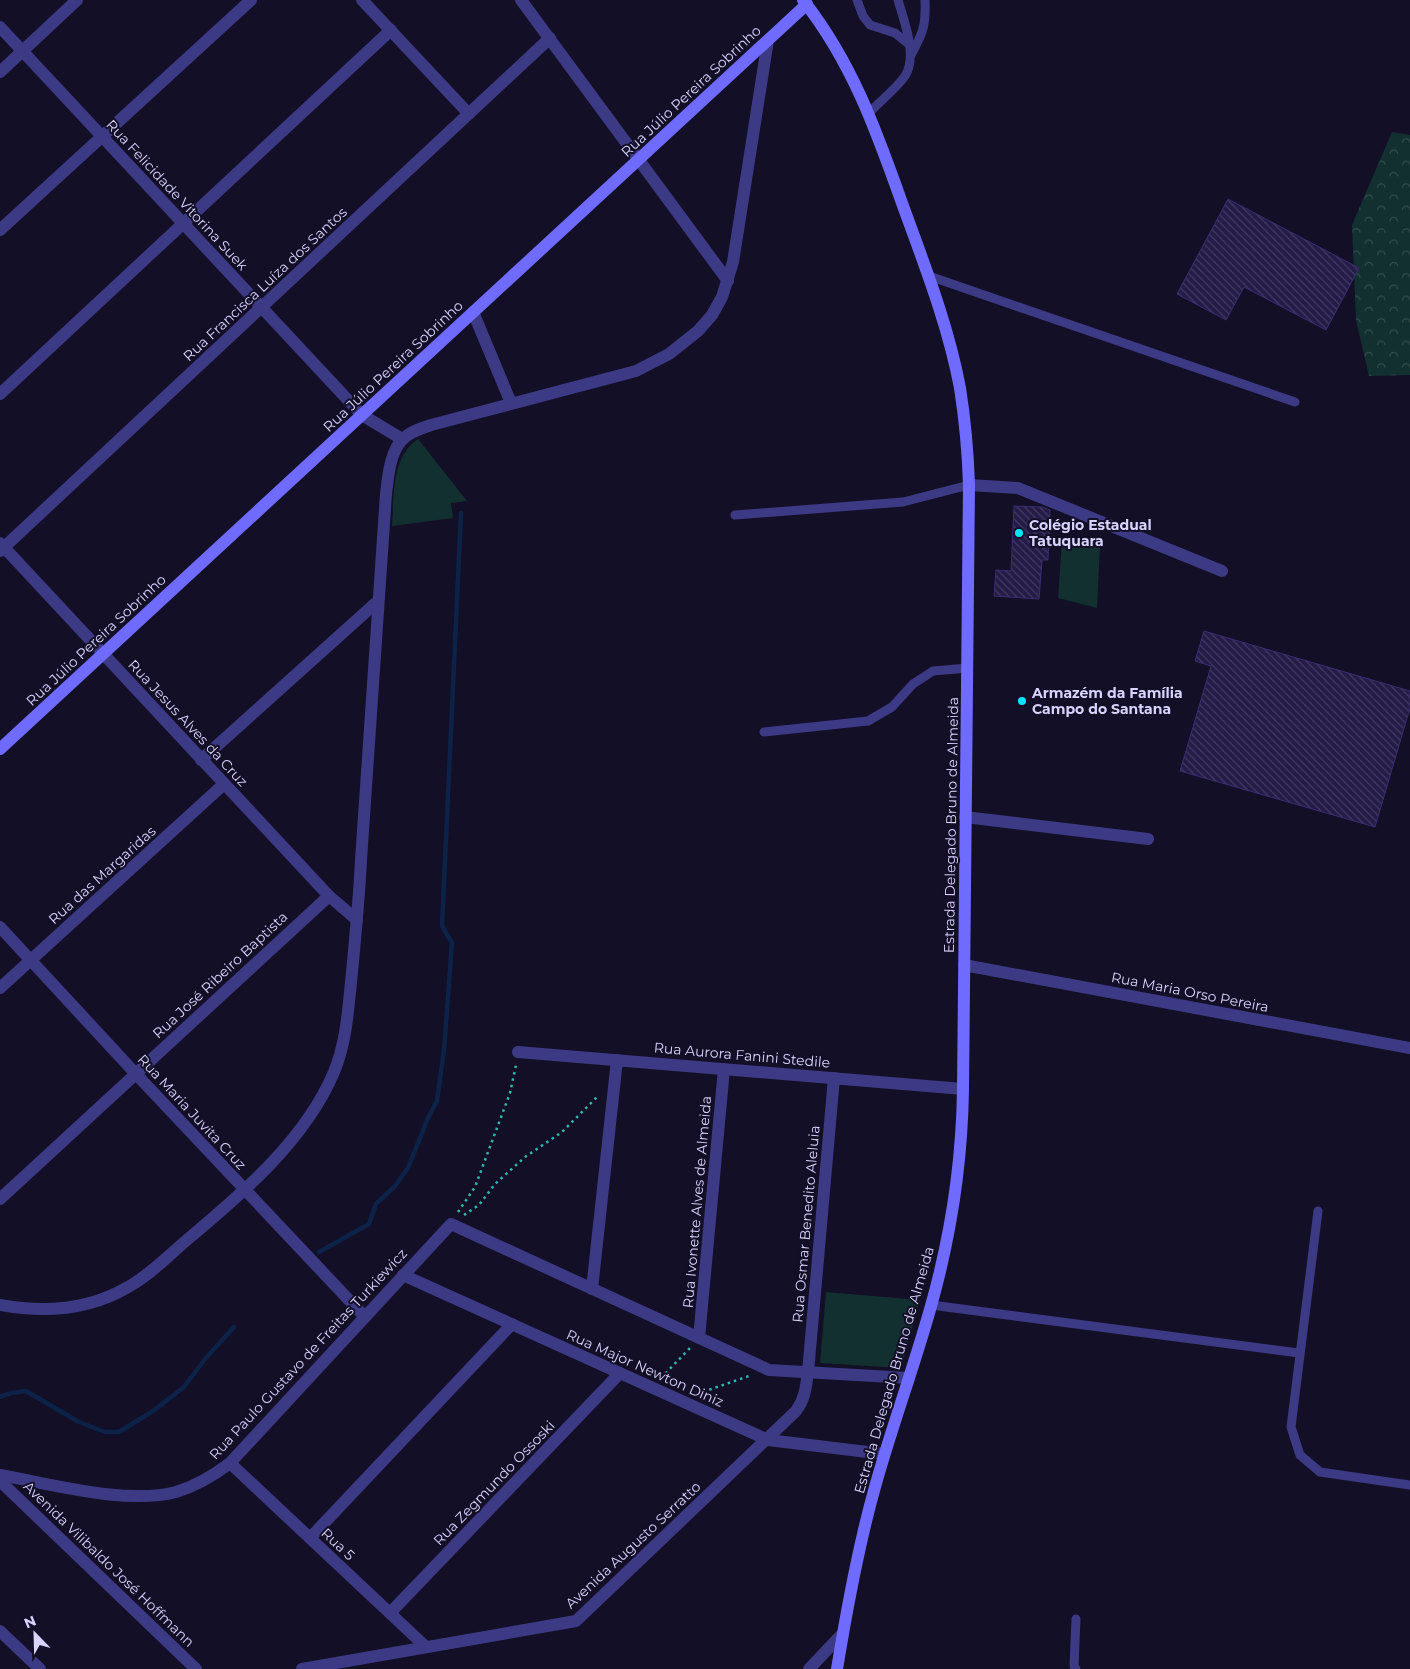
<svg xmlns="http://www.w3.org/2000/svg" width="1410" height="1669" font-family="Montserrat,sans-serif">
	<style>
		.forest { fill: url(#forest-crowns) }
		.park { fill: #12302f }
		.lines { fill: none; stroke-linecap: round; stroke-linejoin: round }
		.stream { stroke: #0c2248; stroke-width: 4.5 }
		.building { fill: url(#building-back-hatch); stroke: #3b2d73 }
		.path { stroke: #2fb8b0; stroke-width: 2.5; stroke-dasharray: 2.5 4; stroke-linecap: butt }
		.lane { stroke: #3d3a85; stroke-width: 9 }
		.street { stroke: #3d3a85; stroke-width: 12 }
		.secondary { stroke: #6f6bff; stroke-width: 12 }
		.poi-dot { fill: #00e5ff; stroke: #130f26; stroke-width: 2 }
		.labels { text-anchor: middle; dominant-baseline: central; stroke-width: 4; stroke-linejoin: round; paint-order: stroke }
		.street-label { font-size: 14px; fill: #d9d4ff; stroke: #130f26 }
		.poi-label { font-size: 14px; font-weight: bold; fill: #d9d4ff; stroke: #130f26; text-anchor: start }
	</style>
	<defs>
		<pattern id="forest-crowns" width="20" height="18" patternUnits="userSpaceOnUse" patternTransform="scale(1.25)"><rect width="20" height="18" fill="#12302f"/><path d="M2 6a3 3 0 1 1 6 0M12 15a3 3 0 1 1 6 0" fill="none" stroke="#344d4e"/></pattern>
		<pattern id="building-back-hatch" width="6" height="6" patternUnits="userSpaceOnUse" patternTransform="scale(1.25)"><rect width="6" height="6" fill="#241b47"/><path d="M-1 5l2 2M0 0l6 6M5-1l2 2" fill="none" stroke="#433b63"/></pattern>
	</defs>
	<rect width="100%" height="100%" fill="#130f26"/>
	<path class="forest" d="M1392,132L1410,135V375L1369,376L1356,320L1352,225Z"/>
	<g class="park">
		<path d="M418,439L467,501L451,503L453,518L392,526C394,496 391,457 418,439Z"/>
		<path d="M1062,541L1100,546L1097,608L1058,598Z"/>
		<path d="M826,1292L920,1300L901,1368L820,1363Z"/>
	</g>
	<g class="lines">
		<g class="stream">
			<path d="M319,1252L369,1224L376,1204L395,1186L408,1168L428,1118L437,1101L444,1050L452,943L442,926L461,513"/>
			<path d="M0,1397L11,1393L26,1391L79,1422L105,1432H119L153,1411L184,1387L205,1359L234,1327"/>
		</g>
	</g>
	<g class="building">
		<path d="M1228,199L1359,268L1326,330L1244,287L1226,320L1177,294Z"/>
		<path d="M1014,506L1042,507L1050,510L1048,560H1042L1039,599L994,596L996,570L1011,571Z"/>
		<path d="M1204,631L1410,691V708L1375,827L1180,771L1211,666L1195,661Z"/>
	</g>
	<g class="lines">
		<g class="path">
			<path d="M458,1212L475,1187L510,1093L516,1065"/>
			<path d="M464,1215L479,1205L495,1184L525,1157L562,1132L599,1095"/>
			<path d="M661,1378L690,1348"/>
			<path d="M697,1394L749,1376"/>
		</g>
		<g class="lane">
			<path d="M857,0L863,16L870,25L895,33L910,45"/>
			<path d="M911,55C923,33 926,26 925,0"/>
			<path d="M869,113C880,101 896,89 905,76C918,56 904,21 898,0"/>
			<path d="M929,276L1295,402"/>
			<path d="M735,515L903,502L969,485"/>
			<path d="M764,732L868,721L892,707L913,684L933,671L968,668"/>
			<path d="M1318,1211L1291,1427L1300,1455L1320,1472L1410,1485"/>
			<path d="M931,1305L1299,1353"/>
			<path d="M1076,1619L1074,1666L1076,1669"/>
		</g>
		<g class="street">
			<path d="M362,0L469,114"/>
			<path d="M521,0L728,281"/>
			<path d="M0,27L362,415L402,439"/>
			<path d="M0,72L77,0"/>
			<path d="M0,230L251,0"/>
			<path d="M473,312L511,403"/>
			<path d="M0,394L391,30"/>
			<path d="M969,485L1018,488L1222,571"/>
			<path d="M0,543L329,896L357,920"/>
			<path d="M0,551L550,38"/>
			<path d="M201,760L378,601"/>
			<path d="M965,817L1148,839"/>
			<path d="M0,927L135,1073L365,1317"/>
			<path d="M964,965L1410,1048"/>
			<path d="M0,988L224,784"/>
			<path d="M518,1052L963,1089"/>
			<path d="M0,1199L329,896"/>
			<path d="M403,1275L768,1440L884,1454"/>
			<path d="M592,1289L617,1060"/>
			<path d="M0,1305C44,1313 89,1310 128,1287C150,1275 169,1255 188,1239C243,1193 306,1139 334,1072C346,1043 348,1012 351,982C355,941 359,901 361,860C369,738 377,616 386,494C388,477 390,452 402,440C409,432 422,428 431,425L636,371L669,354L698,331L712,315L722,297L733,262L768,40"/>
			<path d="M699,1338L724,1069"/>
			<path d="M230,1463L426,1647"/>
			<path d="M0,1475C51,1484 126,1505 176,1492C196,1486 213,1476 230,1463L451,1224L769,1370L909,1378"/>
			<path d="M0,1481L196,1669"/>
			<path d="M310,1538L512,1324"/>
			<path d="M390,1613L620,1373"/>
			<path d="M0,1631L40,1669"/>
			<path d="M302,1669L576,1621L796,1411C805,1399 806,1387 808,1372L834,1078"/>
			<path d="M809,1669L843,1633"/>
		</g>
		<g class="secondary">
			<path d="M803,0C852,62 876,130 902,203C924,264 948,324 960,388C965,420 968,453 969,485L963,1089C962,1162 951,1235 931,1306C914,1367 892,1426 875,1487C858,1547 847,1608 837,1669"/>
			<path d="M0,749L807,4"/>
		</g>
	</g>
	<g class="poi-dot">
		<circle cx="1019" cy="533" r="5"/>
		<circle cx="1022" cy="701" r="5"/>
	</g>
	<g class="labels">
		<g class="street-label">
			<text transform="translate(691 91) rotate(-43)">Rua Júlio Pereira Sobrinho</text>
			<text transform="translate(177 195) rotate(47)">Rua Felicidade Vitorina Suek</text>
			<text transform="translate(265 284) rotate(-43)">Rua Francisca Luíza dos Santos</text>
			<text transform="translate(393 366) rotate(-43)">Rua Júlio Pereira Sobrinho</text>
			<text transform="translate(96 640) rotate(-43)">Rua Júlio Pereira Sobrinho</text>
			<text transform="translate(188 723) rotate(47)">Rua Jesus Alves da Cruz</text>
			<text transform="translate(951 825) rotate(-89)">Estrada Delegado Bruno de Almeida</text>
			<text transform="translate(102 875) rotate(-42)">Rua das Margaridas</text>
			<text transform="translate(220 975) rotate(-43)">Rua José Ribeiro Baptista</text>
			<text transform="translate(1190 992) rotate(11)">Rua Maria Orso Pereira</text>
			<text transform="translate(742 1055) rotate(5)">Rua Aurora Fanini Stedile</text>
			<text transform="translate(192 1112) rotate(47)">Rua Maria Juvita Cruz</text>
			<text transform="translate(697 1202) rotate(-85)">Rua Ivonette Alves de Almeida</text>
			<text transform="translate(806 1224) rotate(-85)">Rua Osmar Benedito Aleluia</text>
			<text transform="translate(308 1354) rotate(-47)">Rua Paulo Gustavo de Freitas Turkiewicz</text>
			<text transform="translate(645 1368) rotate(24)">Rua Major Newton Diniz</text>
			<text transform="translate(894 1370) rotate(-74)">Estrada Delegado Bruno de Almeida</text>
			<text transform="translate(494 1483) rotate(-46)">Rua Zegmundo Ossoski</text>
			<text transform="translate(338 1544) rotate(43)">Rua 5</text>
			<text transform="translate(633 1545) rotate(-43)">Avenida Augusto Serratto</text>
			<text transform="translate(109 1564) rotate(44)">Avenida Vilibaldo José Hoffmann</text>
		</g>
		<g class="poi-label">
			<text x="1029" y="525">Colégio Estadual<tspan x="1029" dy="16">Tatuquara</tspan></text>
			<text x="1032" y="693">Armazém da Família<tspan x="1032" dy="16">Campo do Santana</tspan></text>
		</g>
	</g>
	<g transform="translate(35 1634) rotate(337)" stroke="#130f26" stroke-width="4" paint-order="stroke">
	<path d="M0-4L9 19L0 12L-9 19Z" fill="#d9d4ff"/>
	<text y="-8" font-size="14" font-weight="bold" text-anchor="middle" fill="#d9d4ff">N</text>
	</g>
</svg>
